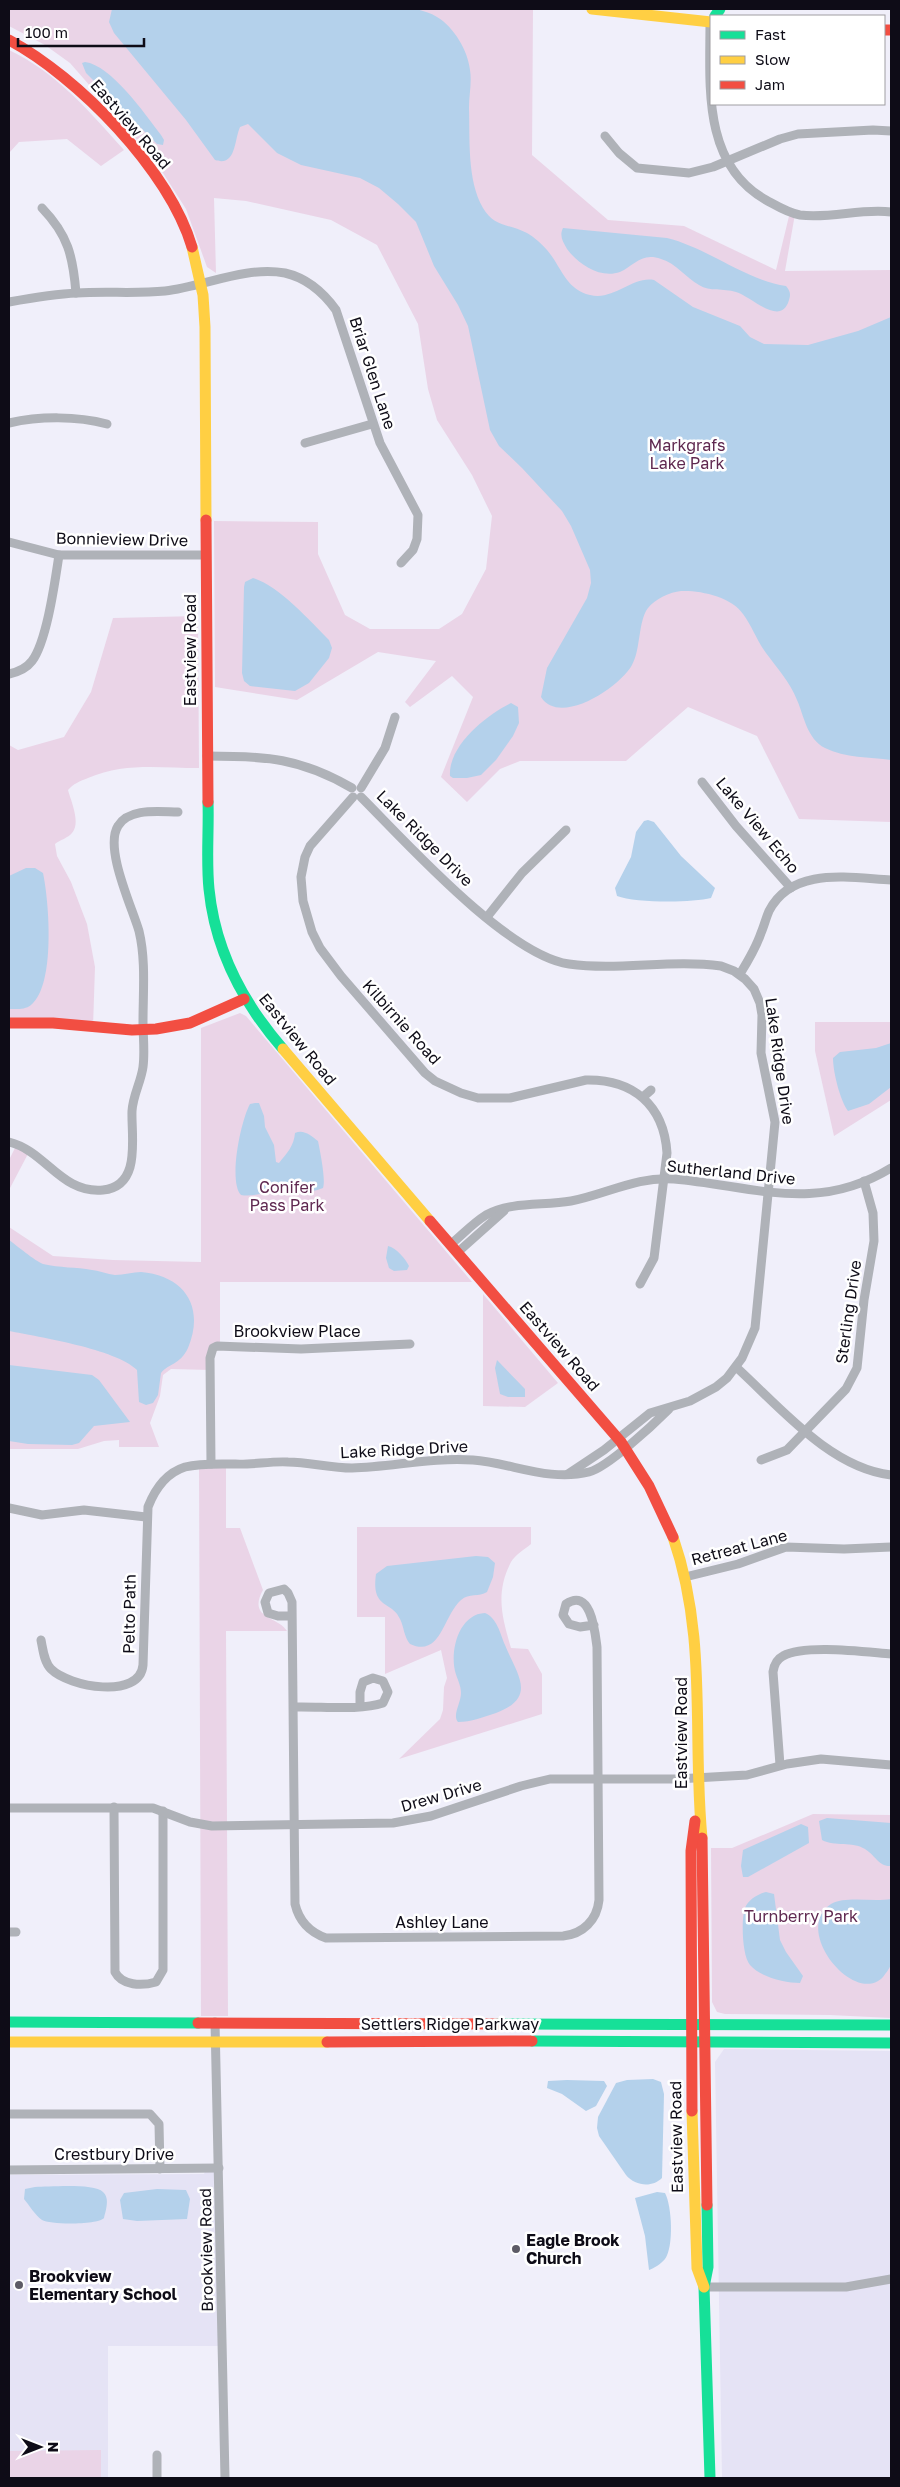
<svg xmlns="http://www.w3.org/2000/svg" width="900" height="2487" font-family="'Golos Text',sans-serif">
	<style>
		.built { fill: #e5e3f5 }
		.green { fill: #ead4e7 }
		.water { fill: #b4d1eb }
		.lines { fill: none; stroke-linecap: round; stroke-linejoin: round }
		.street { stroke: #afb2b8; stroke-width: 9 }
		.fast { stroke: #16e098; stroke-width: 11 }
		.slow { stroke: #ffcf43; stroke-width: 11 }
		.jam { stroke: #f24e42; stroke-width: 11 }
		.poi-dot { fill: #5d5b66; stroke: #fff; stroke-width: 2 }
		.labels { text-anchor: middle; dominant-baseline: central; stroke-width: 5; stroke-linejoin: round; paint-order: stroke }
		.street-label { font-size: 16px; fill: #0e0c17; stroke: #fff }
		.park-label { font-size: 16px; fill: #5f2850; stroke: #fff }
		.poi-label { font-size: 16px; font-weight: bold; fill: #0e0c17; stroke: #fff; text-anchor: start }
	</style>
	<rect width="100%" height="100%" fill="#f0effa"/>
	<g class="built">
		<path d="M724,2049L891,2051V2478H722L715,2062Z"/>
		<path d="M207,2168H219L223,2346H108V2478H9V2175L204,2174Z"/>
	</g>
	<g class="green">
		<path d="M9,9H533L532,155L608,220L684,226L776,270L790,212L795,214L785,271L891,270V822L799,819L757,736L688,707L626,761H520L500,769L467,802L441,777L473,697L452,676L410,707L405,702L436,661L378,652L297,700L215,687L214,521L318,522V554L345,615L370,629H439L462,614L486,569L492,516L472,475L437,420L428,389L418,324L377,245L331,220L246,201L214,198L216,273L207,267L186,209L154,159L70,63L45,45L9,26Z"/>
		<path d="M9,50C57,73 89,111 124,150L101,166L67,139L19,142L9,153Z"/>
		<path d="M198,616L199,768C160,768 125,762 88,778C80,781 73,784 68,790C71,801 81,823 72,833C68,838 60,840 55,844L57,856L71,882L87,924L95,967L93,1027L9,1023V745L18,750L64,737L91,692L113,618Z"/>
		<path d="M240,1013L246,1016L472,1282H220V1346H217L211,1370L171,1369L163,1375L160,1396L150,1423L159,1447H119V1440L104,1441L78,1449H9V1227L53,1256L113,1260L201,1262V1028Z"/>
		<path d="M815,1022H891V1100L834,1136L815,1051Z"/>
		<path d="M17,1144L30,1150L9,1190V1160Z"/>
		<path d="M483,1294L558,1383L525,1407L483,1406Z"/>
		<path d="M226,1464V1528H240L263,1590C247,1619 278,1616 287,1631H226L228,2016H201L199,1465Z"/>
		<path d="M357,1527H531V1544C525,1549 515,1555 511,1562C495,1593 502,1617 511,1648L528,1649L542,1674V1714L399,1759L440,1719L443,1710L444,1687L447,1678L441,1650L385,1674V1617H357Z"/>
		<path d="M813,1814L891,1815V2018L830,2015L725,2014L717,2012L712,2002L711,1848H732Z"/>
		<path d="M101,2450V2478H9V2451Z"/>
	</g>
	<g class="water">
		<path d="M112,9H416C423,11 431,13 437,17C454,27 468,51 470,70C472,82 469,95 469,108C470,139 467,180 483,208C494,227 509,224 527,233C533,236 543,245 547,250C561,266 566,290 590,295C614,301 632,276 654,280L693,307L740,326L750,337L764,344L808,345L858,331L891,317V760C870,757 845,758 825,748C807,739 804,716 797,700C790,682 777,668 766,653C757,641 752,626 743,614C732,597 700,590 681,591C670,592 655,599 648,608C638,621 641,649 632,665C620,687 560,727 541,697L547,668L587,598L591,583L590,570L571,526L562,511L522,468L499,446L490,430L468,326L458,305L434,266L416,222L398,204L379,188L360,178L301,165L277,153L248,124L240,127C234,141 236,167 215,160L186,120L114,33L109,22Z"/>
		<path d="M85,62C111,65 145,114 161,135L164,140L163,145L157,144L86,73L82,63Z"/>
		<path d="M563,228L667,238C708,248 745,280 786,286C790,291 791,294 789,300C781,328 751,296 736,292C723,288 710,292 699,285C686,278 676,263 661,259C641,252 634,266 620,272C600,279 578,264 567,249C563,242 559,236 563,228Z"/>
		<path d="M253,578C279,586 310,621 329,640L332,648L329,658L309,683L295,691L250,686L244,681L242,673L244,587L245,582Z"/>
		<path d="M511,703L518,707L519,723L513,736L496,760L481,775L467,778H453L450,776C448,745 487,715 511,703Z"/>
		<path d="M648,820L654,822L681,856L715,888L711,898C692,903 635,903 617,896L615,888L631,857L636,832L644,821Z"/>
		<path d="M26,868H35L43,873C49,901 56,985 31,1005C25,1010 16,1009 9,1009V876Z"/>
		<path d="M891,1043V1087L869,1104L848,1111C840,1100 833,1072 833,1058L840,1052L876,1048Z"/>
		<path d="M255,1103H259L264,1116L265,1127L274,1145L276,1162L279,1163C287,1153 294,1146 295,1133C304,1129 311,1136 318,1141C320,1151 326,1180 323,1188C307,1195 289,1190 272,1192C262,1193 252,1197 241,1195C228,1181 241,1120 250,1104Z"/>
		<path d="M9,1240C16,1245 35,1261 43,1264C60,1268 76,1267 92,1270C100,1271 107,1274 115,1275C124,1275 133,1272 141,1272C185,1276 205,1307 188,1348C180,1365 169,1363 161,1373L158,1395L153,1403L146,1405L139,1402L137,1370C116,1349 39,1337 9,1331Z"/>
		<path d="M388,1246C396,1248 405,1258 409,1266L407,1270L394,1271L389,1268L386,1258Z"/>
		<path d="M497,1360L525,1389V1397H508L500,1394L495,1368Z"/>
		<path d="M9,1365L92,1375L99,1380L130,1422L94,1426L79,1443L72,1445L28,1444L9,1441Z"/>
		<path d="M476,1556L488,1557L495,1563L493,1577L487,1592C479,1597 469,1593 461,1600C443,1616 441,1658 410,1644C404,1637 404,1627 400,1619C392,1600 371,1610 376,1574L387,1566Z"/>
		<path d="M485,1613C497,1618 500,1633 505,1645C517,1675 538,1697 496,1713C484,1717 471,1722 458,1722C452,1715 461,1703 461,1693C461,1685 457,1679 455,1671C450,1650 459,1614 485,1613Z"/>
		<path d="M827,1818L891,1823V1866C879,1867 875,1855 865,1849C852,1841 835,1847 822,1840L819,1821Z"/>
		<path d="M801,1824L808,1827L809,1843L748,1877H743L741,1866L743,1850Z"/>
		<path d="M766,1892L774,1894L780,1940L786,1952L803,1976L800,1983C785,1983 760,1977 750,1965C742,1956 741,1919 745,1908C748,1900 758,1894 766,1892Z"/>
		<path d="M891,1899C891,1918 895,1945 891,1964C890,1968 886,1973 883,1977C855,2007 791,1930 831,1904C844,1896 873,1902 891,1899Z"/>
		<path d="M653,2079L661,2082L664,2094L662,2178C652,2188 635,2186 626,2175L599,2136L597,2128L598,2117L616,2083L627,2080Z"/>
		<path d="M567,2080L604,2081L607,2086L596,2106L586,2111L562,2094L547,2088L548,2081Z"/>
		<path d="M35,2187C49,2187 94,2183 103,2192C110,2198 106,2210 104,2218C98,2225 50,2225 42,2220C35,2215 29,2205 24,2199L25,2189Z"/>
		<path d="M157,2189L186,2190L190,2199L187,2219L137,2221L123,2219L120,2200L124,2193Z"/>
		<path d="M657,2192L665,2193C672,2206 674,2247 665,2259C661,2264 654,2268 649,2270L645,2236L635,2198Z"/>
	</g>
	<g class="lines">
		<g class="street">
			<path d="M710,22C710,85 702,164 766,200C777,206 788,213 800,215C831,219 861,208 891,212"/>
			<path d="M605,136L619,153L637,168L689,173L713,167L780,139L798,134L873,130L891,131"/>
			<path d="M42,208C68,235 73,256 76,293"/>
			<path d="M9,302C31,298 54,294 77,293C106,291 136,294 165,291C205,286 245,266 285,273C307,278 323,292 336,310L380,443L418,515L417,539L413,550L401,563"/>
			<path d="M9,423C40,416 77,416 107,424"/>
			<path d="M305,443L372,424"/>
			<path d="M9,542L59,555H206"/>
			<path d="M9,674C18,672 26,669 32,661C47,641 55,581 59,555"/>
			<path d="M207,756C266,756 301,758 352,788"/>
			<path d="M702,782L736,826L791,888"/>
			<path d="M361,788L385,748L395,717"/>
			<path d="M353,797L310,846L305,857L301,877L303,901L312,932L320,948L341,976L425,1073L435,1081L461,1093L478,1098H510L586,1080C633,1079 664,1105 667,1153L654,1258L640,1284"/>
			<path d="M361,797C406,842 507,955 569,964C619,971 671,959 721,966L734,971L745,979L754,989L760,1003L762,1015L761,1053L775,1122L755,1328L742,1358L727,1378L716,1387L690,1401L650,1413L604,1450L568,1474"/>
			<path d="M487,917L522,873L566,830"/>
			<path d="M740,974C748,961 756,948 761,933C764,926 766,918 769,911C792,866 850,878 891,880"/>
			<path d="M643,1097L651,1090"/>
			<path d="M9,1142C46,1151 61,1194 103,1190C142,1186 131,1137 132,1111C133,1095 141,1082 143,1067C145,1052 143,1037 143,1022C143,992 146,960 139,931C132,907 104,848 118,826C129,807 161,812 178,812"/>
			<path d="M451,1244C462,1235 473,1223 486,1215C512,1201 543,1206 571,1201C607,1194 637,1176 674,1179C754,1186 816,1214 891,1168"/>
			<path d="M458,1252L504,1211"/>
			<path d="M736,1367C780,1407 830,1468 891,1475"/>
			<path d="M761,1460L787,1450L846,1389L857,1368L864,1300L874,1241L873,1213L864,1181"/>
			<path d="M211,1464L210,1358L213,1348L217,1346L301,1349L410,1344"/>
			<path d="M9,1508L42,1515L84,1510L146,1517"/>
			<path d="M685,1577L738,1564L786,1547L844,1549L891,1547"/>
			<path d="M292,1616H278L268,1613L265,1602L269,1593L284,1589L288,1593L292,1602L295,1904C299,1921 309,1932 326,1938L563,1936C583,1934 597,1920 599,1900L597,1647C595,1632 591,1587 566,1604L563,1615L569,1624L580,1627L594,1625"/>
			<path d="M41,1640C43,1650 44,1662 51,1669C69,1687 140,1700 143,1665L148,1507C155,1489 166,1473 185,1467C201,1463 218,1464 235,1464C252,1465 270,1461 288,1462C309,1462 330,1468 352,1468C392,1467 432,1457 473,1460C512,1463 549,1482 589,1472C608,1467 653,1425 669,1409"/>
			<path d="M294,1707C320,1706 359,1711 383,1703L388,1692L383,1681L373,1678L363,1682L360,1692V1706"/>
			<path d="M780,1765L773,1672C774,1665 777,1659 783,1656C805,1644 865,1652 891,1654"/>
			<path d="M114,1807L115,1972C122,1986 142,1986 156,1982L163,1970V1811"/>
			<path d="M9,1808H153L190,1822L212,1826L393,1823L431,1816L521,1786L550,1779H677L747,1775L787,1764L821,1759L891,1765"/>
			<path d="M9,1932H16"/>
			<path d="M215,2022L225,2478"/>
			<path d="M9,2114H150L159,2124L160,2169"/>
			<path d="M9,2170L219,2168"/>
			<path d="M704,2287H846L891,2279"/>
			<path d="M157,2455V2478"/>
		</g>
		<g class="fast">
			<path d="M715,16L720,9"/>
			<path d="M208,802C209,830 206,860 209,889C215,950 243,1003 283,1049"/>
			<path d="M9,2022L198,2023"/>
			<path d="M497,2024L891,2025"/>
			<path d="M532,2041L891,2043"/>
			<path d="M707,2205L708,2267L704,2287L710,2478"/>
		</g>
		<g class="slow">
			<path d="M592,9L711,22"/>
			<path d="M192,247L203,295L205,327L206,520"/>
			<path d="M283,1049L430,1221"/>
			<path d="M673,1537C708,1638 692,1735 702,1838"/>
			<path d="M9,2042H327"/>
			<path d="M692,2111L697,2268L704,2287"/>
		</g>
		<g class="jam">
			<path d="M884,30H891"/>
			<path d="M9,40C78,77 169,170 192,247"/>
			<path d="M206,520L208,802"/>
			<path d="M9,1023H53L132,1030L156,1029L190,1023L244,999"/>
			<path d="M430,1221L621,1442L649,1486L673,1537"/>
			<path d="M702,1838L707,2205"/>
			<path d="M198,2023L497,2024"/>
			<path d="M327,2042L532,2041"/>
			<path d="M692,2111L691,1851L695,1821"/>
		</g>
	</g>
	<g class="poi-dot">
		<circle cx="516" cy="2249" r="5"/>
		<circle cx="19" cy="2285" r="5"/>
	</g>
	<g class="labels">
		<g class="street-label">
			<text transform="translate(131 124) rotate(49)">Eastview Road</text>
			<text transform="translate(373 373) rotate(72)">Briar Glen Lane</text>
			<text transform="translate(122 539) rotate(1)">Bonnieview Drive</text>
			<text transform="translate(190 650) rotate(-90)">Eastview Road</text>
			<text transform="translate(758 825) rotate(50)">Lake View Echo</text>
			<text transform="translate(425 838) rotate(45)">Lake Ridge Drive</text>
			<text transform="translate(402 1022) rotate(48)">Kilbirnie Road</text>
			<text transform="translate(298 1039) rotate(51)">Eastview Road</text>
			<text transform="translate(780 1061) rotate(82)">Lake Ridge Drive</text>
			<text transform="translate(731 1172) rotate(6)">Sutherland Drive</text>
			<text transform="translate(848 1312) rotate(-82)">Sterling Drive</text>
			<text x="297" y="1331">Brookview Place</text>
			<text transform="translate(560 1346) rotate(49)">Eastview Road</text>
			<text transform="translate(404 1449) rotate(-3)">Lake Ridge Drive</text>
			<text transform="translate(739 1547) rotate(-15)">Retreat Lane</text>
			<text transform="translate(129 1614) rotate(-89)">Pelto Path</text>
			<text transform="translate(681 1733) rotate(-90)">Eastview Road</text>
			<text transform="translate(441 1795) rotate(-16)">Drew Drive</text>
			<text x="442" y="1922">Ashley Lane</text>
			<text x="450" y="2024">Settlers Ridge Parkway</text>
			<text transform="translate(676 2137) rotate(-91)">Eastview Road</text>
			<text x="114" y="2154">Crestbury Drive</text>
			<text transform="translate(206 2250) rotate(-91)">Brookview Road</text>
		</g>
		<g class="park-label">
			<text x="687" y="445">Markgrafs<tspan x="687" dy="18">Lake Park</tspan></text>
			<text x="287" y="1187">Conifer<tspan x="287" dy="18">Pass Park</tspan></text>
			<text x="801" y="1916">Turnberry Park</text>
		</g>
		<g class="poi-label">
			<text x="526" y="2240">Eagle Brook<tspan x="526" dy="18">Church</tspan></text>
			<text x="29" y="2276">Brookview<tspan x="29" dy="18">Elementary School</tspan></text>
		</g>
	</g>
	<rect width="900" height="2487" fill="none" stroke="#0e0c17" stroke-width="20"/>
	<rect x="710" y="15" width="175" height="90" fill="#ffffff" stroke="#9f9ea2"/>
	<rect x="720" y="31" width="25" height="8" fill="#16e098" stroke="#9f9ea2"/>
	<text x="755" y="40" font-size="15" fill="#0e0c17">Fast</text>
	<rect x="720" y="56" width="25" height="8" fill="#ffcf43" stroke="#9f9ea2"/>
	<text x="755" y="65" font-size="15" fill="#0e0c17">Slow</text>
	<rect x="720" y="81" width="25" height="8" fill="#f24e42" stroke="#9f9ea2"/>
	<text x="755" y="90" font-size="15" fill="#0e0c17">Jam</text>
	<g transform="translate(40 2447) rotate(90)" stroke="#ffffff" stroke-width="4" paint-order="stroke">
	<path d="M0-4L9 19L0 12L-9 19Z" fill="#0e0c17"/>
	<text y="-8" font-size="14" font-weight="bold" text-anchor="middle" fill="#0e0c17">N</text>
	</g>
	<path d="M18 38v8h126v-8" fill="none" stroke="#0e0c17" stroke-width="2.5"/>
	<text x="25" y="38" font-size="15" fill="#0e0c17" stroke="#ffffff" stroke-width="4" paint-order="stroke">100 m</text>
</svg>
